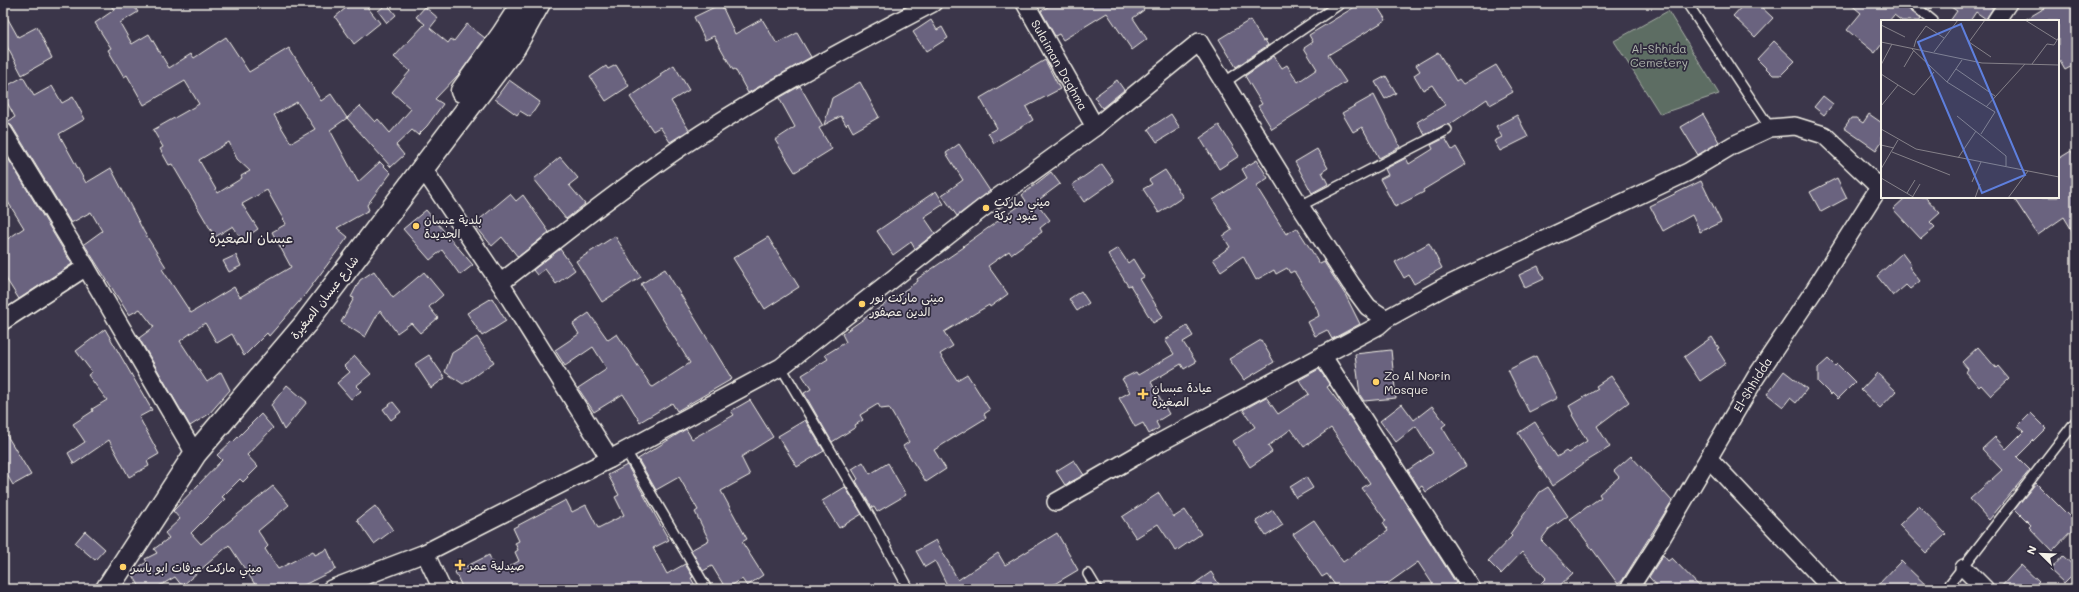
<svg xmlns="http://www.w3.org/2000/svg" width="2079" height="592" font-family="Mali,'Playpen Sans Arabic',sans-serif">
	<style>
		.green { fill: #5d6d64; stroke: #a8afa6 }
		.building { fill: #6a647f; stroke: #f4f1e8; fill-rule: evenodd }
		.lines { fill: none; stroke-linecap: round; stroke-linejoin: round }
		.lane-casing { stroke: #f4f1e8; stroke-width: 12 }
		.street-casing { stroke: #f4f1e8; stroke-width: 20 }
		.secondary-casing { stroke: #f4f1e8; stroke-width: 25 }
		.lane { stroke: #2f2a3d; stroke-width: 9 }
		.street { stroke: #2f2a3d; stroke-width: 17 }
		.secondary { stroke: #2f2a3d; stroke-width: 22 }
		.poi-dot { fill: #ffd166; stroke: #2f2a3d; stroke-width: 1.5 }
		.labels { text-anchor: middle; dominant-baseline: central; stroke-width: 3.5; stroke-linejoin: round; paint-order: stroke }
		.park-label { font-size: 12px; fill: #b0b6ad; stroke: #2f2a3d }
		.street-label { font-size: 12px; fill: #f4f1e8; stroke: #2f2a3d }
		.poi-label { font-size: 12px; fill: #f4f1e8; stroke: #2f2a3d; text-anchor: start }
		.quarter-label { font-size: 14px; fill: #f4f1e8; stroke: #2f2a3d }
		.inset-road { fill: none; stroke: #858189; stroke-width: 1 }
		.view { fill: #5e7fdd; fill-opacity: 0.15; stroke: #5e7fdd; stroke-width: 2 }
		.inset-edge { fill: none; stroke: #f4f1e8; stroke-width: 2 }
	</style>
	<rect width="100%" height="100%" fill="#3b364a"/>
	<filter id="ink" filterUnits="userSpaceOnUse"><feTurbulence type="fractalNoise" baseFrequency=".025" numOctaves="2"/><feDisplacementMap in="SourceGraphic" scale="8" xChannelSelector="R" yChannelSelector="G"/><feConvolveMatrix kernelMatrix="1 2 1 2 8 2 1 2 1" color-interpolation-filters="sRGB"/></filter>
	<g filter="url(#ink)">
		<path class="green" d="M1668,11L1719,94L1660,114L1614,41Z"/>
		<g class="building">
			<path d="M109,3H132L138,12L120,23L132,44L149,34L169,68L191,54L194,58L226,37L249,72L289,48L321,101L331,94L347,118L360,106L375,122L378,119L390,133L411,109L392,92L410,71L394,57L425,24L416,17L425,7L438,18L430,28L448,43L451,39L454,41L467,24L485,38L460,73L435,99L443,104L427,126L418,135L412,130L396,145L404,155L391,167L347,118L330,130L358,182L380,162L391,173L367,205L369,210L337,228L348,237L304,296L269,336L267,333L244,356L232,334L217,343L205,323L180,341L207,382L221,372L230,390L209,414L190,426L139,338L154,327L140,309L129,315L84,244L102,231L91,212L71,223L12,126L7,122L15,117L3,95V88L23,77L34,96L52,86L62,103L73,97L85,119L59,134L86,183L111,168L144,232L166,267L162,269L191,313L234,287L240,297L291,267L272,232L286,224L267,190L242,204L258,229L242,240L233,226L215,237L172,164L169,165L160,149L163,147L153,130L199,104L185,81L144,105L127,75L124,77L108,50L111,48L95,23L114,10ZM297,102L315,129L291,143L274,115ZM229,142L237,159L250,171L241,176L242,178L218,193L199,160Z"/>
			<path d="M352,3H364L380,23L354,44L335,17Z"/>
			<path d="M1054,3H1139L1144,10L1133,18L1147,39L1132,50L1107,13L1063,40L1059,34L1055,36L1041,11Z"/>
			<path d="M1361,3H1375L1386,20L1328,55L1346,82L1272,129L1258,106L1262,104L1245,76L1274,56L1282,68L1287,65L1298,82L1317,69L1304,48L1313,42L1309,35Z"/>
			<path d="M1745,3H1757L1773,18L1755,37L1733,16Z"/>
			<path d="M1849,3H1905L1907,8L1921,19L1920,21H1902L1894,15L1889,21H1882V44L1875,53L1847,30L1861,13Z"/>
			<path d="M1920,3H1934L1929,10Z"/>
			<path d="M1945,3H1985L1993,8L1986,19L1976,12L1970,21H1950L1957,11Z"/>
			<path d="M2053,3H2070L2076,14V64L2065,70L2058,58V21H2023Z"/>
			<path d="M387,4L396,15L387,23L378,11Z"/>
			<path d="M721,4L735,34L762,19L777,44L797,33L811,57L748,93L735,69L733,70L714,36L705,40L694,17Z"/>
			<path d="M3,10L18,37L37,27L52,58L22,75L3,39Z"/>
			<path d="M931,20L937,30L942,27L948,38L926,52L913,32Z"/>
			<path d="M1250,20L1263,41L1265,40L1268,45L1236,67L1219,39Z"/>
			<path d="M1774,41L1795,61L1781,75H1773L1757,59Z"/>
			<path d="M1438,52L1456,81L1459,79L1463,84L1496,65L1513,92L1490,105L1487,99L1449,125H1444L1425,135L1417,122L1445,105L1432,85L1423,90L1414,75L1420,71L1416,65Z"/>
			<path d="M1045,60L1060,89L1026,107L1033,120L994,143L988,133L997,128L980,98Z"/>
			<path d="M616,65L629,86L606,101L590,77L606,66L608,69Z"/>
			<path d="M674,65L689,90L671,101L689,130L670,142L660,127L653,131L630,97L661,76L660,74Z"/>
			<path d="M1386,76L1396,93L1385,99L1375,82Z"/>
			<path d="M509,80L540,102L530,117L520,111L517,115L495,99Z"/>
			<path d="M1117,80L1124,90L1102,108L1094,97Z"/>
			<path d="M860,82L879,117L853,132L848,123L846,125L841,116L824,125L832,98Z"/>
			<path d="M800,86L823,126L819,128L832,149L795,172L775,140L795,127L779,98Z"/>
			<path d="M1374,95L1400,147L1379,158L1362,127L1353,132L1342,113Z"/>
			<path d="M1823,96L1833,104L1824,115L1814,107Z"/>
			<path d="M1171,114L1180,128L1157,142L1148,129Z"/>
			<path d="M1703,114L1719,142L1698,155L1681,127Z"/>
			<path d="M1869,114L1882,123V141L1876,150L1844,128L1851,118H1856L1863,123Z"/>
			<path d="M1517,115L1528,137L1500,151L1494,141L1502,137L1496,126Z"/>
			<path d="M1219,125L1239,156L1219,169L1200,138Z"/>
			<path d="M1445,138L1452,150L1456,147L1466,164L1423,190L1424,192L1395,207L1380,179L1388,175L1385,169L1406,158L1409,164L1433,149L1431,145Z"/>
			<path d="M959,144L990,191L957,216L942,195L963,180L946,153Z"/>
			<path d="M1317,149L1328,168L1322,172L1328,184L1312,193L1295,162Z"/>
			<path d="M3,150L72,264L19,299L3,274V242L24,228L3,194Z"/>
			<path d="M2071,151L2076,159V237L2064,217L2038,235L2013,197H2058V159Z"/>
			<path d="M560,157L578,178L569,185L585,204L566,219L534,179Z"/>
			<path d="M1257,160L1268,178L1256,186L1286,234L1297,228L1320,264L1324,262L1346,296L1360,324L1332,339L1327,330L1315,336L1308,322L1319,316L1317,309L1294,271L1290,273L1287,268L1276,274L1274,270L1256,280L1243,256L1221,271L1213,259L1230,247L1223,236L1232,230L1213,200L1247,178L1242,169Z"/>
			<path d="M1102,164L1114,181L1084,202L1072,185Z"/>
			<path d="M1165,170L1183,197L1159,213L1143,189L1152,184L1149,180Z"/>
			<path d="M1051,172L1060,184L1036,202L1050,220L1040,228L1042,232L1011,254L1009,251L988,266L1008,294L990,307L989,305L944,332L953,346L940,354L957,380L967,374L990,410L984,414L986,418L934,450L946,469L926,482L903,446L909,442L889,408L881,409L878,404L860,415L863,420L855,425L856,427L832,442L804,393L811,389L802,375L828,359L825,355L846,342L842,334L918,281L917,279L964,247L963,246L1026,201L1022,195Z"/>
			<path d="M1837,178L1847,198L1821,212L1810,192Z"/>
			<path d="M1701,181L1721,222L1700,232L1692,215L1663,231L1650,206Z"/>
			<path d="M936,191L944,204L924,217L935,233L915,249L911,242L893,255L877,231Z"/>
			<path d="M510,194L516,201L523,195L549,232L518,257L502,237L492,246L474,224Z"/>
			<path d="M1906,197H1925L1940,213L1930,222L1935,227L1921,239L1893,209Z"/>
			<path d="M426,210L473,265L460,275L442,250L430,260L403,229Z"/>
			<path d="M615,236L641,277L602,302L576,261Z"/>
			<path d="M768,237L799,287L765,309L733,258Z"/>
			<path d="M1429,243L1442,268L1414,284L1409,275L1404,278L1395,262Z"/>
			<path d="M1118,248L1128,263L1133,259L1144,277L1140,279L1163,317L1153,323L1130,285L1128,286L1108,254Z"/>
			<path d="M560,249L575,270L556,284L545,269L537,275L533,270Z"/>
			<path d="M1902,253L1911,265L1909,267L1920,281L1910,289L1906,285L1893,296L1877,276Z"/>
			<path d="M236,255L241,266L229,272L223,261Z"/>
			<path d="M1538,266L1544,279L1525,288L1519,275Z"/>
			<path d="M665,269L732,379L677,411L672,403L640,422L623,394L594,412L578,388L607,369L593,347L565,366L555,350L579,334L573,324L589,313L608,340L617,334L651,386L653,387L690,363L641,284Z"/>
			<path d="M374,271L393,298L424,272L443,295L429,307L438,318L420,333L411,323L397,333L380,310L365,337L341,322L354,298L351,297L360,280Z"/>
			<path d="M1081,291L1089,303L1077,311L1069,299Z"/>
			<path d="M492,298L506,321L482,336L467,313Z"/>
			<path d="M1187,326L1193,336L1183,342L1196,362L1184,369L1181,364L1151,382L1169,414L1156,422L1159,428L1149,434L1143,423L1135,427L1119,398L1130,392L1122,379L1136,372L1138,375L1174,354L1165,340Z"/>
			<path d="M105,329L152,410L139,417L159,454L147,461L149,466L129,477L109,440L74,464L68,453L85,442L73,424L93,411L92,409L107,400L88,375L92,372L76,351Z"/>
			<path d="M477,337L494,362L463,384L445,372L452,353Z"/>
			<path d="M1712,337L1719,348L1717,349L1726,363L1700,381L1684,357Z"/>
			<path d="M1261,340L1274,362L1244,380L1229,359Z"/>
			<path d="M1978,347L1996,368L1998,366L2009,379L1991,396L1981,385L1979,387L1966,372L1968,369L1962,362Z"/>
			<path d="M1391,350L1396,398L1364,401L1360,395L1355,354Z"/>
			<path d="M429,355L445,378L431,388L415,364Z"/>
			<path d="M355,356L371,374L356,386L361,391L351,399L337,383L350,372L344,366Z"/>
			<path d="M1536,356L1557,398L1529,412L1508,370Z"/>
			<path d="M1828,359L1835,366L1837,364L1855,382L1838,399L1832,393L1831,395L1818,382V368Z"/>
			<path d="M1319,369L1330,385L1327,387L1355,424L1456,583L1448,589H1436L1418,562L1380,589H1338L1327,574L1322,577L1293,534L1314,520L1343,562L1388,531L1383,523L1386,521L1362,488L1370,483L1331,428L1304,447L1291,429L1268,446L1272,452L1250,467L1233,441L1255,427L1243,410L1266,397L1278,414L1309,394L1299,380Z"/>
			<path d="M1784,371L1807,389L1796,403L1790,398L1783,407L1767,394Z"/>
			<path d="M1877,373L1896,391L1880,408L1861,390Z"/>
			<path d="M1611,376L1629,402L1597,426L1610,447L1587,461L1552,486L1518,433L1535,422L1557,457L1566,451L1568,453L1587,441L1572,415L1573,414L1569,406L1598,389L1596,386Z"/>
			<path d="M287,385L307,402L284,430L271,405Z"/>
			<path d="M750,400L773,437L741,457L750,475L721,491L747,539L742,542L763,575L747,586L742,579L726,589L712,566L703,571L691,550L709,540L695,512L698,510L679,477L656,490L638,459L686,429L692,439L734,415L731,411Z"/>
			<path d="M393,402L401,412L391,420L383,409Z"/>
			<path d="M1402,404L1414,420L1432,406L1446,424L1442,427L1466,466L1426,492L1422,486L1419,488L1408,470L1433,453L1416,426L1396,442L1380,421Z"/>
			<path d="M2031,413L2046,428L2017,457L2030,470L1989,520L1970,499L2002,470L1982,449L1995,437L2006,449L2024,431L2018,426Z"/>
			<path d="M261,414L273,428L247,455L258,467L243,482L240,479L222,497L225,499L191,533L201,544L273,486L289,505L258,531L268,546L265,549L278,569L313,551L315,555L327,549L336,569L296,589H258L229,545L182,586L175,577L154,589H141L133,575L142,570L140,566L147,562L145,559L157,553L154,549L169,538L165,533L180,519L173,511L222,460L217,455L232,441L233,442Z"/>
			<path d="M805,420L824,451L797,467L778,436Z"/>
			<path d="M3,429L31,475L13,485L3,468Z"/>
			<path d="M1631,456L1672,501L1622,581L1618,584L1570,519L1601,497L1599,494L1619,477L1614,471Z"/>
			<path d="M1074,460L1084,475L1065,485L1056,471Z"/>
			<path d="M863,462L870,474L888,463L906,495L877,512L874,507L872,508L856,481L858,479L852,469Z"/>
			<path d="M627,465L669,540L653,548L667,574L685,564L693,577L691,578L697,589H463L455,572L489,555L497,573L519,561L515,552L518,550L515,543L519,541L513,528L566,500L572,512L586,505L598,528L624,515L615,497L619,495L608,475Z"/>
			<path d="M1306,477L1313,488L1296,498L1290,487Z"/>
			<path d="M2036,483L2076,523V526L2052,551L2029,527L2031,525L2015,509Z"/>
			<path d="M845,487L862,514L839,528L822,501Z"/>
			<path d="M1548,487L1568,516L1549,529L1541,540L1573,573L1556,589H1535L1546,578L1522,552L1501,574L1488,561L1512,536L1510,534L1540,492Z"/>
			<path d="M1159,493L1174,517L1185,510L1201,534L1176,551L1158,524L1136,538L1122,517Z"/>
			<path d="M375,506L393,530L374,544L357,520Z"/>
			<path d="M1919,506L1946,534L1926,553L1899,525Z"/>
			<path d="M1273,510L1283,525L1266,536L1256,521Z"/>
			<path d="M85,531L105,549L95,560L75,543Z"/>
			<path d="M1057,533L1078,570L1046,589H945L948,587L935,561L925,567L916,551L936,540L958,580L998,553L1005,565Z"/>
			<path d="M1663,555L1668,561L1672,558L1702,589H1660L1649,577Z"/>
			<path d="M2063,556L2076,568V571L2064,583L2050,570Z"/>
			<path d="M1901,561L1905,565L1930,589H1874Z"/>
			<path d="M2021,565L2039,582L2032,589H1999Z"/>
			<path d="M1211,572L1222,589H1187Z"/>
		</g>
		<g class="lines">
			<defs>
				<g id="lane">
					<path d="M1687,3L1770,128"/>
					<path d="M1911,3L1933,21"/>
					<path d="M1225,82L1341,3"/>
					<path d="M1300,206L1447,130"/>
					<path d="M781,367L870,517L909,589"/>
					<path d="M626,451L707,589"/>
					<path d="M1088,574L1097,589"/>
					<path d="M1946,589L2076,421"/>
				</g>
				<g id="street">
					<path id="s1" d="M1025,3L1095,127"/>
					<path d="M1996,21L2008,3"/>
					<path d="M3,131L86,267L195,454"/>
					<path d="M422,167L500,283L610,459L781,367L983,208L1095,127L1199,42L1300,206L1351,284L1368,307L1386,319"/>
					<path d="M500,283C560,237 619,189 681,147C762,93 847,48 933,3"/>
					<path d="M3,321L86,267"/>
					<path d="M1322,355L1472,589"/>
					<path d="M1709,459L1832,589"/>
					<path d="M1056,502L1155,445L1378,326L1386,319L1444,287L1688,172L1733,145L1770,128L1795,126L1824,135L1879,187"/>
					<path d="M425,553L442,589"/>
					<path d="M1964,568L1985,589"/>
					<path d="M331,589L425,553L610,459"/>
					<path id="s2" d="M1629,589L1661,539L1756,377L1813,292L1882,183"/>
				</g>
				<g id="secondary">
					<path d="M462,91L503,34L523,3"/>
					<path d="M107,589L195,454L306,323L515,46L539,3"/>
				</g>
			</defs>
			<use href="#lane" class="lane-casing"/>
			<use href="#street" class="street-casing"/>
			<use href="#secondary" class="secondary-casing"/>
			<use href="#lane" class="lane"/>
			<use href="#street" class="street"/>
			<use href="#secondary" class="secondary"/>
		</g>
	</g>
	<g class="poi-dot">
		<circle cx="986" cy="208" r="4"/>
		<circle cx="416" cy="226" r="4"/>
		<circle cx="862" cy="304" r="4"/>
		<circle cx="1376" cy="382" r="4"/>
		<path d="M1141 388h4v4h4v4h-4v4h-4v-4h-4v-4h4z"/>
		<path d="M458 559h4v4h4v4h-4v4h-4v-4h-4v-4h4z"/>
		<circle cx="123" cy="567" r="4"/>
	</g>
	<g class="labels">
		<g class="park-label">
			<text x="1659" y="48">Al-Shhida<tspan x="1659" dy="14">Cemetery</tspan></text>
		</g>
		<g class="street-label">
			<text stroke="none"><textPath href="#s1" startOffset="71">Sulaiman Daghma</textPath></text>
			<text transform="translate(324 297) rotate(-52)">شارع عبسان الصغيرة</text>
			<text stroke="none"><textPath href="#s2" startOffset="239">El-Shhidda</textPath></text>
		</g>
		<g class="poi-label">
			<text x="994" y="201">ميني ماركت<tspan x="994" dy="14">عبود بركة</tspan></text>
			<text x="424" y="219">بلدية عبسان<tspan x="424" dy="14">الجديدة</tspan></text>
			<text x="870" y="297">ميني ماركت نور<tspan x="870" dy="14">الدين عصفور</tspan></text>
			<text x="1384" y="375">Zo Al Norin<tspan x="1384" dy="14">Mosque</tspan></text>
			<text x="1152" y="387">عيادة عبسان<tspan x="1152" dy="14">الصغيرة</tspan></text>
			<text x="468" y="565">صيدلية عمر</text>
			<text x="131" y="567">ميني ماركت عرفات ابو ياسر</text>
		</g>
		<g class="quarter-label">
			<text x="251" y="237">عبسان الصغيرة</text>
		</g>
	</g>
	<g transform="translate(1881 20)">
		<rect width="178" height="178" fill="#3b364a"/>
		<path class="inset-road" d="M104,0L88,22L110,37M144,0L176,20M0,5L24,17M0,22L101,43L178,45M33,27L35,20L45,6L63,18M31,29L66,62M53,32L77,0M81,40L66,62L114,92L100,114M151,44L166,24L173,25L178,17M0,45L11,24M23,47L33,30M75,49L114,76M0,54L17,65M0,86L17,65L33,75L53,52M105,87L144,44M76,96L125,136V146M0,109L35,129L178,157M0,125L13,128M11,132L69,155M77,138L95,111M0,149L17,120M0,158L34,178M91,162L100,142M26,173L34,160M32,176L39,164M94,178L99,164M127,178L147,151"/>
		<path class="view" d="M80,4L144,155L101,173L37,22Z"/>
		<rect width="178" height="178" class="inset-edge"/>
	</g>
	<rect width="2079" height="592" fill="none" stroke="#2f2a3d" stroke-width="16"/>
	<rect x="8" y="8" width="2063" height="576" fill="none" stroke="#f4f1e8" stroke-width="1.5" filter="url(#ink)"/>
	<g transform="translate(2041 554) rotate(293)" stroke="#2f2a3d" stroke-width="3" paint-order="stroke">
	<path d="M0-3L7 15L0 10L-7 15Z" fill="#f4f1e8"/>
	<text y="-6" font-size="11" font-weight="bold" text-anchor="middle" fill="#f4f1e8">N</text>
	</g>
</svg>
